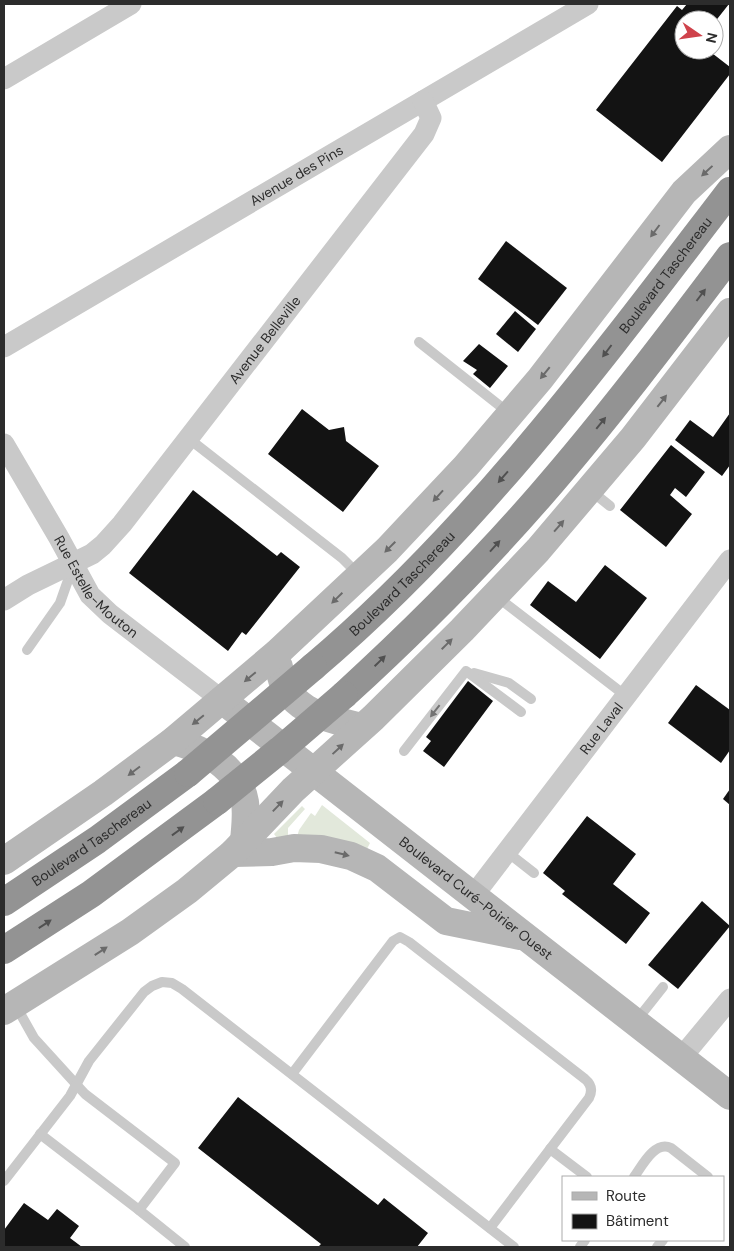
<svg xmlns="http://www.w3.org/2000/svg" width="734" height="1251" font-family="'DM Sans',sans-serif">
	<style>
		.green { fill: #e2e8db }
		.building { fill: #131313 }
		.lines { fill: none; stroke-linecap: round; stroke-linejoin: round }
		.lane { stroke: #c9c9c9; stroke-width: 10 }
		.street { stroke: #c9c9c9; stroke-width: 21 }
		.secondary { stroke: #b6b6b6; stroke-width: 28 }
		.highway { stroke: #939393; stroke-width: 28 }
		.highway-bridge { stroke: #939393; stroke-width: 28 }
		.oneway { fill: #6a6a6a }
		.oneway2 { fill: #505050 }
		.oneway3 { fill: #737373 }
		.labels { text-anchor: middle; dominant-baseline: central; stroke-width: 5; stroke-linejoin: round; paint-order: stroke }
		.street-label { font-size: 14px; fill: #2c2c2c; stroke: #fff }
	</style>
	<rect width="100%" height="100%" fill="#fff"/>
	<g class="green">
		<path d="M322,805L370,843L366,851L297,837L299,830L311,813L315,816Z"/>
		<path d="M302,806L305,809L288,828V836L277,838L274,834Z"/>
	</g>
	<g class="building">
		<path d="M687,4H729L714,23V20H684V50H708L730,67V74L662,162L596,110L677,6L682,10Z"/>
		<path d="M506,241L567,288L538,325L478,279Z"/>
		<path d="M515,311L536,329L518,352L496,334Z"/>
		<path d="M479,344L508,366L490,388L473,374L477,370L463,361Z"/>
		<path d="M302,409L329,430L344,427L346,441L379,466L343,512L268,454Z"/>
		<path d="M730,413V465L722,476L675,440L690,420L713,437Z"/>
		<path d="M671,445L705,472L686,497L675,488L670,495L692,514L666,547L620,510Z"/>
		<path d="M193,490L277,556L281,552L300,567L246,635L242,632L228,651L129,573Z"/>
		<path d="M605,565L647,598L600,659L530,605L548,581L576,602Z"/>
		<path d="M468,681L493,701L444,767L423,751L431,741L426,737Z"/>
		<path d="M696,685L730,710V750L721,763L668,723Z"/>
		<path d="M730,789V805L723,799Z"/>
		<path d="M587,816L636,854L613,884L650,913L626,944L562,894L565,891L543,873Z"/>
		<path d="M702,901L730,926L678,989L648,965Z"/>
		<path d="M238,1097L378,1205L384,1198L428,1233L417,1247H318L321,1244L198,1148Z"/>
		<path d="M24,1203L48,1220L57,1209L79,1226L70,1238L82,1247H4V1230Z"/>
	</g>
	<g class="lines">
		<g class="lane">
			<path d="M419,342L509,413"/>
			<path d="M188,438L342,558L359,575"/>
			<path d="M590,490L610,506"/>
			<path d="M496,596L626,696"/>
			<path d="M27,650L60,603L73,566"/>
			<path d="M474,673L509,683L531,699"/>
			<path d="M404,751L466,671L521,712"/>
			<path d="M507,852L534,873"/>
			<path d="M16,1006L34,1038L85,1094L175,1163L139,1210L40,1134"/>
			<path d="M636,1021L663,987"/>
			<path d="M292,1074L393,941L400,937L409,942L585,1079C591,1084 593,1090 589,1098L490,1228"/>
			<path d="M550,1149L587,1177"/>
			<path d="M634,1177C642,1166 655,1140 671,1148L708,1177"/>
			<path d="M4,1181L70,1096L89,1061L144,992L152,986L162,982L172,983L182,989L514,1247"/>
			<path d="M139,1210L185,1247"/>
			<path d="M580,1247L585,1240"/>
			<path d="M657,1247L663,1240"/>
		</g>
		<g class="street">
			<path d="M4,79L131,4"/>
			<path id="s1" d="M4,347L588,4"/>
			<path id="s2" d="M4,444L59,538L90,595L110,614L222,700"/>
			<path id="s3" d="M4,600L28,585L92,554L103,545L122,524L424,134L431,118L423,101"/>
			<path id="s4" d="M473,896L730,560"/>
			<path d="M681,1058L730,999"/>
		</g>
		<g class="secondary">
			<path d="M279,667C285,711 326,718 362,727"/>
			<path id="s5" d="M222,700L730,1096"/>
			<path d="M173,741C204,749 239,767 245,802C247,815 245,828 244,841"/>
			<path d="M233,853L272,852L294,848L321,849L351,856L377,868L446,921L520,936"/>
			<path d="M4,861L103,793L173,741L277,653L387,550L466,466L540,379L684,192L730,149"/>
			<path d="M4,1011L130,932L187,891L233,853L293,790L373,718L462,630L538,550L633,438L730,312"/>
		</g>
		<g class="highway">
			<path id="s6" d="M313,667C475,530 602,358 730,191"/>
			<path d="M344,695C413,632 479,566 540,496C607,419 669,337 730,256"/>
			<path id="s7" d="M4,902L97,840L188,773"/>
			<path d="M4,950L91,894L217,801"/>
		</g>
		<g class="highway-bridge">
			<path d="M188,773L313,667"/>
			<path d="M217,801L280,750L344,695"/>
		</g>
	</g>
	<defs><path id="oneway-solid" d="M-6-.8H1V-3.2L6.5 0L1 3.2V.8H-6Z" transform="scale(1.25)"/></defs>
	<g class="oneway">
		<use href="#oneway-solid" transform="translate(707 171) rotate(137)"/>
		<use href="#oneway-solid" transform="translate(655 231) rotate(127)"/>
		<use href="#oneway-solid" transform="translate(545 373) rotate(129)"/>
		<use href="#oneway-solid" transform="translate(662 401) rotate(-52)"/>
		<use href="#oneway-solid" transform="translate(438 496) rotate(132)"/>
		<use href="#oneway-solid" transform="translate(559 526) rotate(-49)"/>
		<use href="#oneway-solid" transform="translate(390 547) rotate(135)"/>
		<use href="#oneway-solid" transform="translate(337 598) rotate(136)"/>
		<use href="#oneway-solid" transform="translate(447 644) rotate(-45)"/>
		<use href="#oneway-solid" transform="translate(250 677) rotate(140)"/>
		<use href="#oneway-solid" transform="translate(198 720) rotate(141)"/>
		<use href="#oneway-solid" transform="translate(338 749) rotate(-43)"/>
		<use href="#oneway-solid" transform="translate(134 771) rotate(143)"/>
		<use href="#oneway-solid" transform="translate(278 806) rotate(-46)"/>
		<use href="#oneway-solid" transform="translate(342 854) rotate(14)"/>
		<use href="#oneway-solid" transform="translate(101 951) rotate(-33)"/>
	</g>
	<g class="oneway2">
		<use href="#oneway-solid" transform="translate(701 295) rotate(-53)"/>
		<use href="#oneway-solid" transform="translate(607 351) rotate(127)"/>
		<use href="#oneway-solid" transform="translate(601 423) rotate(-51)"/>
		<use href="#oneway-solid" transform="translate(503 477) rotate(131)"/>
		<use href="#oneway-solid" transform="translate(495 546) rotate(-48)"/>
		<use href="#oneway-solid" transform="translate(380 661) rotate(-44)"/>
		<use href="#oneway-solid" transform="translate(178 831) rotate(-36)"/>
		<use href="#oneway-solid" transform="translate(45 924) rotate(-33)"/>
	</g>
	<use class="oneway3" href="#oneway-solid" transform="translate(435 711) rotate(128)"/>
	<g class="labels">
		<g class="street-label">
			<text stroke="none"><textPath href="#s1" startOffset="339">Avenue des Pins</textPath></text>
			<text stroke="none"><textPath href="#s6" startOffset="528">Boulevard Taschereau</textPath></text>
			<text stroke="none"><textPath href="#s3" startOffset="375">Avenue Belleville</textPath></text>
			<text stroke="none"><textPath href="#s6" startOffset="122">Boulevard Taschereau</textPath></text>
			<text stroke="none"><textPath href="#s2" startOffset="171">Rue Estelle-Mouton</textPath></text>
			<text stroke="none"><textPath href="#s4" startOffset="211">Rue Laval</textPath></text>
			<text stroke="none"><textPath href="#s7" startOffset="106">Boulevard Taschereau</textPath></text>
			<text stroke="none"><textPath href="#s5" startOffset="322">Boulevard Curé-Poirier Ouest</textPath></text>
		</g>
	</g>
	<rect width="734" height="1251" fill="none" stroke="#2c2c2c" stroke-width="10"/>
	<rect x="562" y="1176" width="162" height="65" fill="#ffffff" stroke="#ababab"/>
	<rect x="572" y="1192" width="25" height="8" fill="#b6b6b6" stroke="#ababab"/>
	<text x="606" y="1201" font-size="15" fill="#2c2c2c">Route</text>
	<rect x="572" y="1214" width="25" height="15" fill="#131313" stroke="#ababab"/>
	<text x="606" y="1226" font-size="15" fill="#2c2c2c">Bâtiment</text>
	<g transform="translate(699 35) rotate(103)"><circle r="24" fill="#ffffff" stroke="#ababab"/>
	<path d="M0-4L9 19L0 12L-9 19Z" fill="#cf424b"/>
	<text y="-8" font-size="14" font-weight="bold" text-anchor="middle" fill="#2c2c2c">N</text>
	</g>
</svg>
